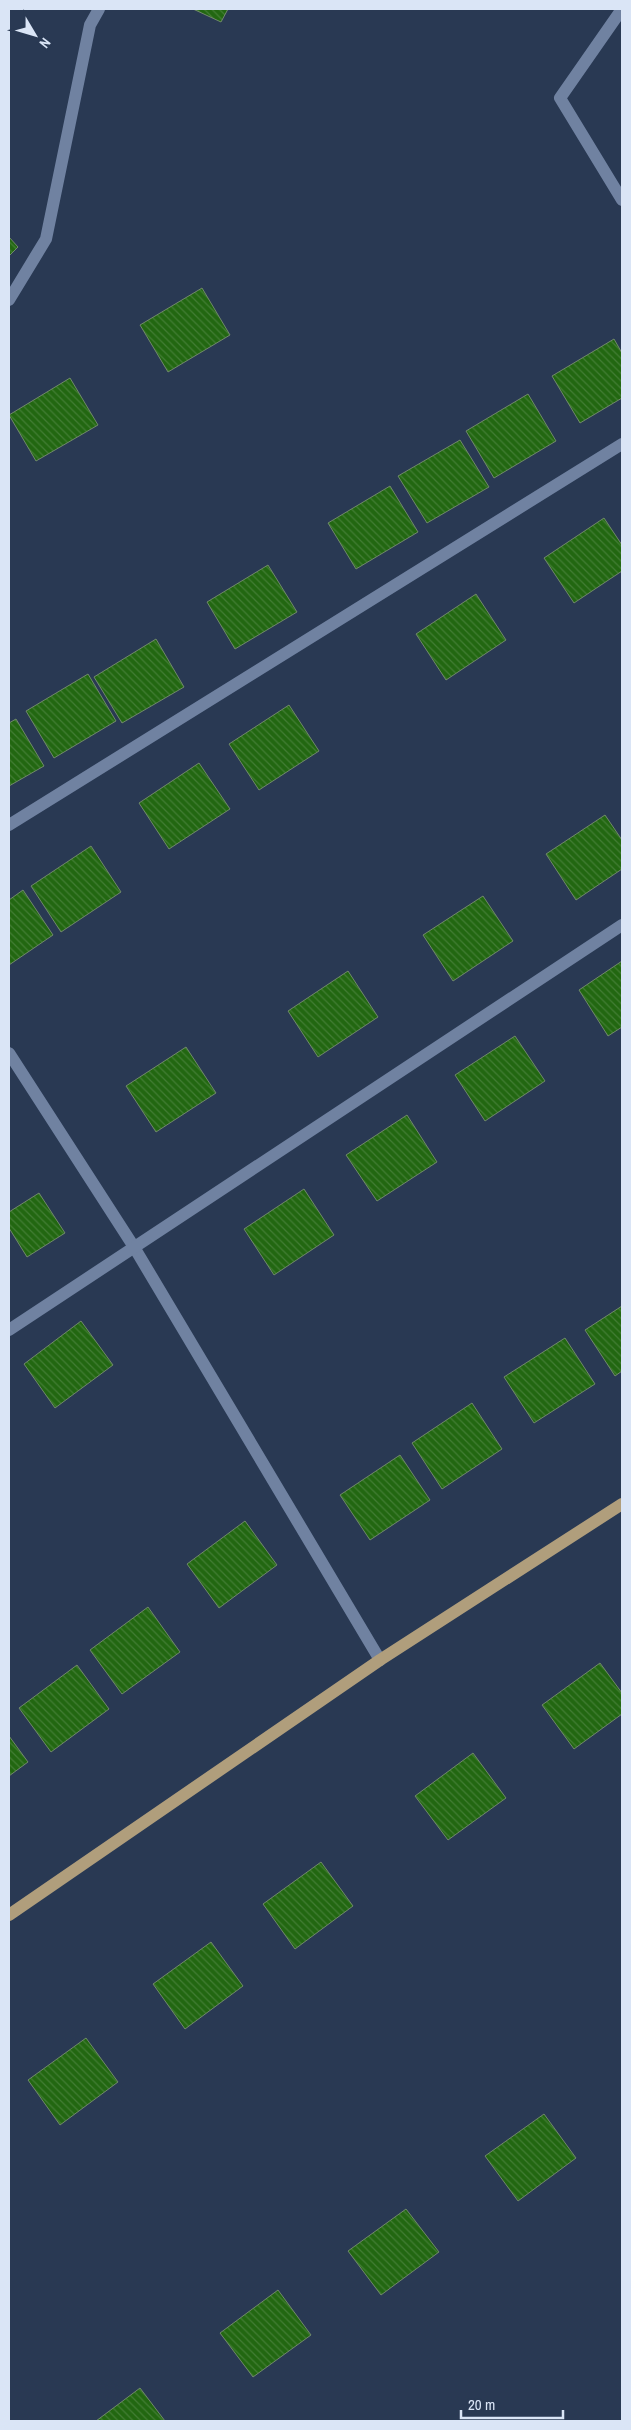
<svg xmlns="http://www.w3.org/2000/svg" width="631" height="2430" font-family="'Archivo Narrow',sans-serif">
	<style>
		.building { fill: url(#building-back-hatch); stroke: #70886b }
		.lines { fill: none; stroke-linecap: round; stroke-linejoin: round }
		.minor { stroke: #7082a1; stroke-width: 12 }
		.major { stroke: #b09e7c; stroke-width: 12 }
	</style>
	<defs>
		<pattern id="building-back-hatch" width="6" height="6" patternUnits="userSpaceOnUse" patternTransform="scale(1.25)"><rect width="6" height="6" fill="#226711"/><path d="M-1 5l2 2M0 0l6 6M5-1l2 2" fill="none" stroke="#427d34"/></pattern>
	</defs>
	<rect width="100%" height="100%" fill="#293953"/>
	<g class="building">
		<path d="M193,9H228L221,22Z"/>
		<path d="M9,237L18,247L9,256Z"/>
		<path d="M202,288L230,335L168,372L140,325Z"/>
		<path d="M614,339L622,353V398L580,423L552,376Z"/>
		<path d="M70,378L98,425L36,461L9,415Z"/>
		<path d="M528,394L556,441L494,478L466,431Z"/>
		<path d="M460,440L489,487L427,523L398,476Z"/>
		<path d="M390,486L418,532L356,569L328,523Z"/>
		<path d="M604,518L622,545V571L574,603L544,558Z"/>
		<path d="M268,565L297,612L235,649L207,602Z"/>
		<path d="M476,594L506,640L446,680L416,634Z"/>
		<path d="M156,639L184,687L122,723L94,677Z"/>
		<path d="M88,674L116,721L54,758L26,711Z"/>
		<path d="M289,705L319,751L259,790L229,744Z"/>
		<path d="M16,719L44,766L9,786V723Z"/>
		<path d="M199,763L230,809L169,849L139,803Z"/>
		<path d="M605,815L622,840V869L576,900L546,854Z"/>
		<path d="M91,846L121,892L61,932L31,886Z"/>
		<path d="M23,890L53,935L9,965V900Z"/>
		<path d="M483,896L513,941L453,981L423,935Z"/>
		<path d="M622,961V1027L608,1036L579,990Z"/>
		<path d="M348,971L378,1017L318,1057L288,1011Z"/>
		<path d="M515,1036L545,1081L485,1121L455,1075Z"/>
		<path d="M186,1047L216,1093L156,1132L126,1086Z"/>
		<path d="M407,1115L437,1162L377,1201L346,1155Z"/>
		<path d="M304,1189L334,1235L274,1275L244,1229Z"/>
		<path d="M39,1193L65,1233L27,1257L9,1228V1212Z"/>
		<path d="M622,1306V1371L615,1376L585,1330Z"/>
		<path d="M81,1321L113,1365L55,1408L24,1364Z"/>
		<path d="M565,1338L595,1384L534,1423L504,1377Z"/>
		<path d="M472,1403L502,1449L442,1489L412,1443Z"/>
		<path d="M400,1455L430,1500L370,1540L340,1495Z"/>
		<path d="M245,1521L277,1565L219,1608L187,1564Z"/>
		<path d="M148,1607L180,1652L122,1694L90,1650Z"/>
		<path d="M600,1663L622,1693V1714L574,1749L542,1705Z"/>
		<path d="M77,1665L109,1709L51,1752L19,1708Z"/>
		<path d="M9,1736L28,1762L9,1776Z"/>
		<path d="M473,1753L506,1798L448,1840L415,1796Z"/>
		<path d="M321,1862L353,1906L295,1949L263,1904Z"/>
		<path d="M211,1942L243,1986L185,2029L153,1984Z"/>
		<path d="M86,2038L118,2082L60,2125L28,2080Z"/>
		<path d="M544,2114L576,2158L518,2201L485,2156Z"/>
		<path d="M406,2209L439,2252L381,2295L348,2251Z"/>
		<path d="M278,2290L311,2335L253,2377L220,2333Z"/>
		<path d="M140,2388L165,2421H96Z"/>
	</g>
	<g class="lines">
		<g class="minor">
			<path d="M622,9L560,98L622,200"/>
			<path d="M9,300L46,239L90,25L99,9"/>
			<path d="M9,825L622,444"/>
			<path d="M9,1053L134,1247L380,1660"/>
			<path d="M9,1330L622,925"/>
		</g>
		<path class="major" d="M9,1915L380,1660L622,1504"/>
	</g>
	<rect width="631" height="2430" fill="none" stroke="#dae5f6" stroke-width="20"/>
	<g transform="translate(35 35) rotate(128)" stroke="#293953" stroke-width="4" paint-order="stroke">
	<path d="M0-4L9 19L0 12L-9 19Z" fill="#dae5f6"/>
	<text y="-8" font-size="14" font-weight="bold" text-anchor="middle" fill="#dae5f6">N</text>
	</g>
	<path d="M461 2410v8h102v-8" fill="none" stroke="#dae5f6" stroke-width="2.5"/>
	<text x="468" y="2410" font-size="15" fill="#dae5f6" stroke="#293953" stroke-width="4" paint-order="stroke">20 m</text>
</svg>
